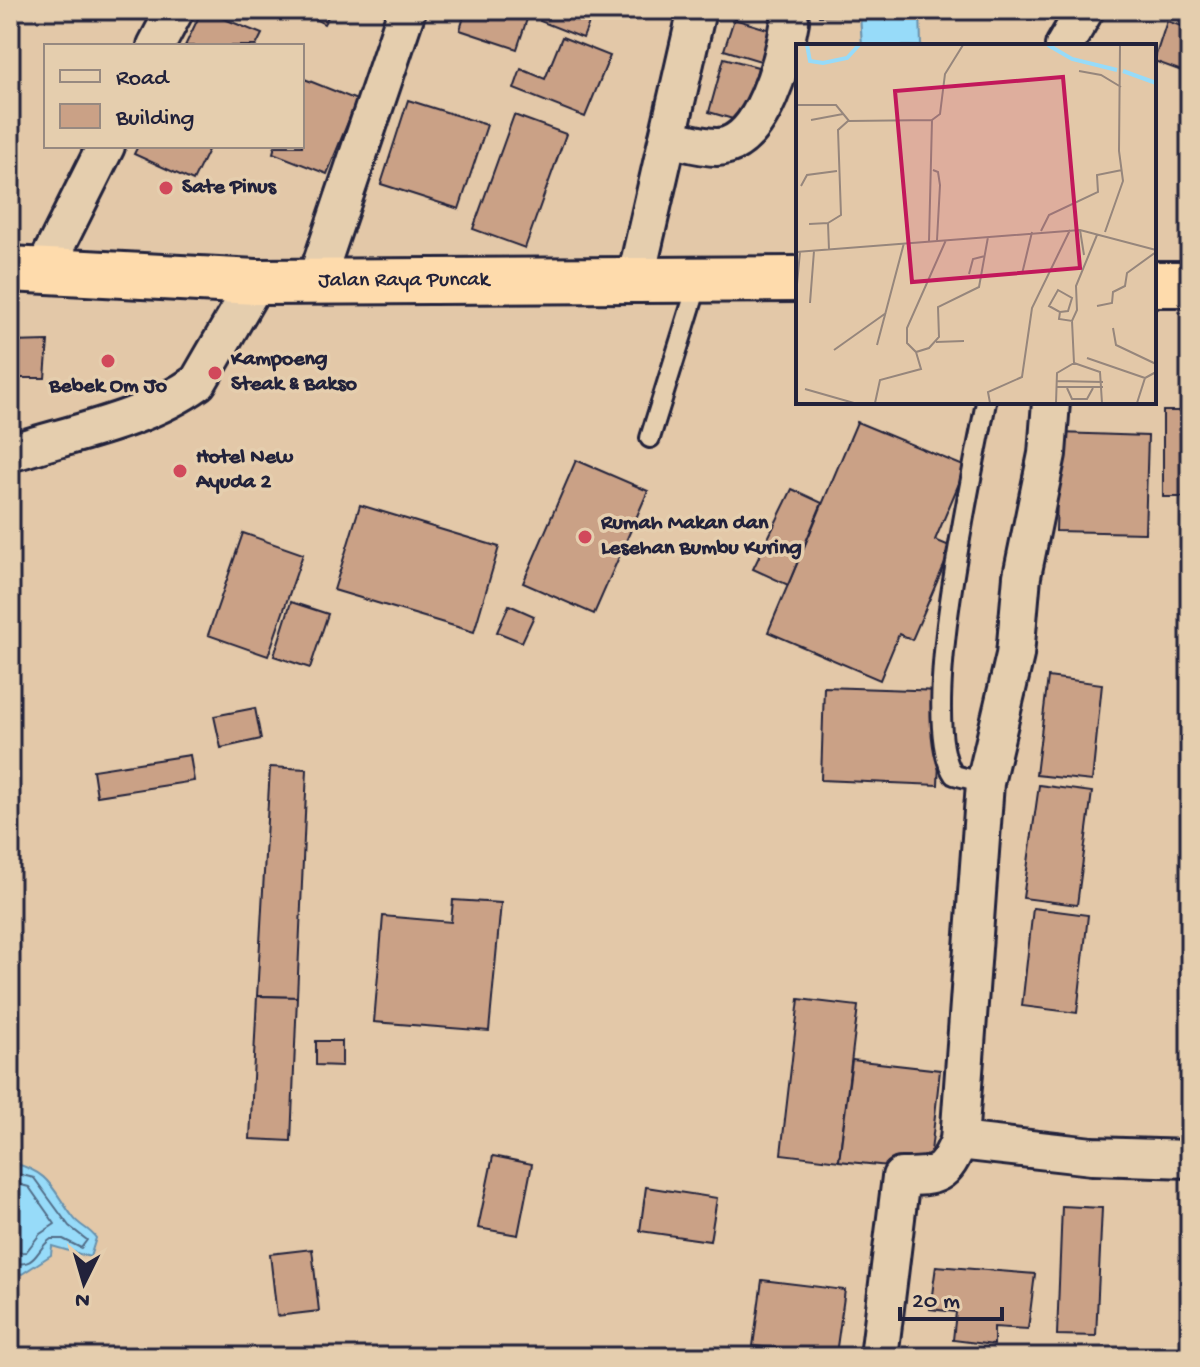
<svg xmlns="http://www.w3.org/2000/svg" width="1200" height="1367" font-family="'Gochi Hand',sans-serif">
	<style>
		.water { fill: #97dbf9; stroke: #6891ad; stroke-width: 2 }
		.lines { fill: none; stroke-linecap: round; stroke-linejoin: round }
		.shore { stroke: #516c87; stroke-width: 2 }
		.building { fill: #caa186; stroke: #22223b; stroke-width: 2 }
		.service-casing { stroke: #22223b; stroke-width: 24 }
		.minor-casing { stroke: #22223b; stroke-width: 42 }
		.trunk-casing { stroke: #22223b; stroke-width: 50 }
		.service { stroke: #e5ceae; stroke-width: 18 }
		.minor { stroke: #e5ceae; stroke-width: 36 }
		.trunk { stroke: #fedbac; stroke-width: 44 }
		.poi-dot { fill: #d1495b; stroke: #e5ceae; stroke-width: 3 }
		.labels { text-anchor: middle; dominant-baseline: central; stroke-width: 7; stroke-linejoin: round; paint-order: stroke }
		.poi-label { font-size: 22px; font-weight: bold; fill: #22223b; stroke: #e5ceae; text-anchor: start }
		.street-label { font-size: 22px; fill: #22223b; stroke: #e5ceae }
		.inset-river { fill: none; stroke: #97dbf9; stroke-width: 4 }
		.inset-road { fill: none; stroke: #96867c; stroke-width: 2 }
		.view { fill: #c2185b; fill-opacity: 0.15; stroke: #c2185b; stroke-width: 4 }
		.inset-edge { fill: none; stroke: #22223b; stroke-width: 4 }
	</style>
	<rect width="100%" height="100%" fill="#e3c8a8"/>
	<filter id="ink" filterUnits="userSpaceOnUse"><feTurbulence type="fractalNoise" baseFrequency=".0125" numOctaves="2"/><feDisplacementMap in="SourceGraphic" scale="16" xChannelSelector="R" yChannelSelector="G"/><feConvolveMatrix kernelMatrix="1 2 1 2 8 2 1 2 1" color-interpolation-filters="sRGB"/></filter>
	<g filter="url(#ink)">
		<g class="water">
			<path d="M864,10H920L921,46H862L860,14H864Z"/>
			<path d="M13,1163C51,1173 51,1188 73,1217C79,1226 89,1228 96,1238L90,1257L52,1246L51,1255L22,1274L10,1270V1165Z"/>
		</g>
		<g class="lines">
			<g class="shore">
				<path d="M10,1172L34,1178L69,1226L87,1240L81,1248L63,1239H51C34,1251 39,1267 10,1263"/>
				<path d="M10,1182L29,1187L55,1224L40,1234L26,1252L10,1253"/>
			</g>
		</g>
		<g class="building">
			<path d="M202,10L262,34L256,46H185Z"/>
			<path d="M299,10H332L324,24Z"/>
			<path d="M466,10H530L517,49L460,30Z"/>
			<path d="M544,10H594L583,38L540,21Z"/>
			<path d="M818,10H864V15L819,16Z"/>
			<path d="M1190,10V22L1160,11L1161,10Z"/>
			<path d="M734,19L784,34L774,65L724,50Z"/>
			<path d="M1167,21L1190,29V74L1154,61Z"/>
			<path d="M562,37L610,56L585,117L514,89L521,69L545,79Z"/>
			<path d="M724,58L758,67L743,122L709,112Z"/>
			<path d="M302,78L357,100L327,174L273,153L275,146H302Z"/>
			<path d="M408,100L487,125L459,209L381,184Z"/>
			<path d="M514,115L566,134L525,248L473,229Z"/>
			<path d="M138,146H210L193,181L134,154Z"/>
			<path d="M48,341L45,378H10V342Z"/>
			<rect x="1163" y="411" width="27" height="86"/>
			<path d="M857,422L966,467L935,540L952,547L912,640L899,634L880,680L768,632Z"/>
			<path d="M1059,433L1148,436L1145,533L1056,531Z"/>
			<path d="M576,460L648,491L594,614L523,583Z"/>
			<path d="M792,489L822,503L788,585L753,569Z"/>
			<path d="M360,505L499,547L474,632L334,590Z"/>
			<path d="M243,533L303,554L268,656L208,635Z"/>
			<path d="M291,602L328,614L310,668L274,656Z"/>
			<path d="M509,605L534,616L522,642L497,632Z"/>
			<path d="M1048,677L1102,684L1092,781L1036,775Z"/>
			<path d="M824,687L942,691L938,785L821,780Z"/>
			<path d="M255,708L261,739L221,748L214,716Z"/>
			<path d="M190,755L194,781L97,796L93,770Z"/>
			<path d="M270,767L307,769L297,997L257,996Z"/>
			<path d="M1039,785L1092,792L1077,905L1023,898Z"/>
			<path d="M453,900L501,903L489,1031L374,1022L383,916L451,922Z"/>
			<path d="M1033,908L1088,915L1077,1013L1022,1006Z"/>
			<path d="M257,996L297,997L291,1141L250,1139Z"/>
			<path d="M799,999L858,1006L839,1161L781,1154Z"/>
			<path d="M316,1041H342V1066L316,1065Z"/>
			<path d="M852,1060L940,1070L929,1170L839,1161Z"/>
			<path d="M493,1156L532,1164L518,1235L478,1228Z"/>
			<path d="M646,1187L717,1198L710,1241L640,1231Z"/>
			<path d="M1062,1206L1102,1208L1096,1336L1057,1335Z"/>
			<path d="M312,1249L319,1311L277,1316L270,1254Z"/>
			<path d="M936,1266L1035,1274L1028,1329L994,1327V1345L953,1340L956,1312L930,1309Z"/>
			<path d="M762,1280L845,1290L836,1354L753,1346Z"/>
		</g>
		<g class="lines">
			<defs>
				<g id="service">
					<path d="M650,438L699,280"/>
					<path d="M985,783L954,775C916,721 973,473 986,402"/>
				</g>
				<g id="minor">
					<path d="M156,46L175,10"/>
					<path d="M1064,46L1085,10"/>
					<path d="M668,138C683,141 701,147 717,147C763,146 784,57 790,21"/>
					<path d="M44,270L106,146"/>
					<path d="M636,277L697,10"/>
					<path d="M315,283L407,10"/>
					<path d="M10,453C72,433 144,421 198,382L256,282"/>
					<path d="M959,1141L1092,1156L1190,1159"/>
					<path d="M879,1357L901,1177C938,1177 944,1176 959,1141L985,783L1015,655L1022,576L1047,454L1051,402"/>
				</g>
				<g id="trunk">
					<path id="s1" d="M10,269L256,282L798,279"/>
					<path d="M1154,284H1190"/>
				</g>
			</defs>
			<use href="#service" class="service-casing"/>
			<use href="#minor" class="minor-casing"/>
			<use href="#trunk" class="trunk-casing"/>
			<use href="#service" class="service"/>
			<use href="#minor" class="minor"/>
			<use href="#trunk" class="trunk"/>
		</g>
	</g>
	<g class="poi-dot">
		<circle cx="166" cy="188" r="8"/>
		<circle cx="108" cy="361" r="8"/>
		<circle cx="215" cy="373" r="8"/>
		<circle cx="180" cy="471" r="8"/>
		<circle cx="585" cy="537" r="8"/>
	</g>
	<g class="labels">
		<g class="poi-label">
			<text x="182" y="188">Sate Pinus</text>
			<text x="231" y="360">Kampoeng<tspan x="231" dy="25">Steak &amp; Bakso</tspan></text>
			<text x="108" y="387" text-anchor="middle">Bebek Om Jo</text>
			<text x="196" y="458">Hotel New<tspan x="196" dy="25">Ayuda 2</tspan></text>
			<text x="601" y="524">Rumah Makan dan<tspan x="601" dy="25">Lesehan Bumbu Kuring</tspan></text>
		</g>
		<g class="street-label">
			<text stroke="none"><textPath href="#s1" startOffset="394">Jalan Raya Puncak</textPath></text>
		</g>
	</g>
	<g transform="translate(796 44)">
		<rect width="360" height="360" fill="#e3c8a8"/>
		<path class="inset-river" d="M11,1L14,17L27,19L51,14L63,1M252,1L276,15L321,26M327,27L360,39"/>
		<path class="inset-road" d="M283,27L305,31L325,43M0,61H40L53,77L136,76M15,76L47,70M137,126L142,128L144,141L141,196M5,142L11,131L41,127M32,179L45,171L42,86L52,77M13,180L32,179L33,206M284,186L288,211M245,187L253,171L302,148L301,131L326,126M309,188L327,137L323,107L324,1M150,196L111,284V299L120,308L133,304L143,293L142,263L183,243L192,193M133,197L136,76L144,70L149,30L167,1M0,208L284,186L360,206M173,230L177,215L189,212M226,230L236,188M0,251L4,208M14,259L18,207M301,262L316,259L317,248L329,242L331,229L360,208M264,268L272,267L276,254L262,246L253,262L264,268L263,275L276,277L281,266L280,242L301,191M276,277L278,319L304,328L306,359M317,284L320,301L360,320M140,298L168,297M81,301L108,199M38,306L90,269M291,314L349,334M260,337L307,338M260,343H307M271,344L276,355H291L297,344M9,345L58,359M79,359L84,336L125,325L120,308M194,359L192,348L226,333L236,264L274,186M260,359L261,329L278,319M341,359L349,334L360,328"/>
		<path class="view" d="M267,33L284,224L116,238L99,47Z"/>
		<rect width="360" height="360" class="inset-edge"/>
	</g>
	<rect width="1200" height="1367" fill="none" stroke="#e5ceae" stroke-width="40"/>
	<rect x="20" y="20" width="1160" height="1327" fill="none" stroke="#22223b" stroke-width="3" filter="url(#ink)"/>
	<rect x="44" y="44" width="260" height="104" fill="#e5ceae" stroke="#978980" stroke-width="2"/>
	<rect x="60" y="70" width="40" height="12" fill="#e5ceae" stroke="#978980" stroke-width="2"/>
	<text x="116" y="84" font-size="24" fill="#22223b">Road</text>
	<rect x="60" y="104" width="40" height="24" fill="#caa186" stroke="#978980" stroke-width="2"/>
	<text x="116" y="124" font-size="24" fill="#22223b">Building</text>
	<g transform="translate(84 1283) rotate(185)" stroke="#e5ceae" stroke-width="6" paint-order="stroke">
	<path d="M0-6L14 30L0 20L-14 30Z" fill="#22223b"/>
	<text y="-12" font-size="22" font-weight="bold" text-anchor="middle" fill="#22223b">N</text>
	</g>
	<path d="M900 1307v12h102v-12" fill="none" stroke="#22223b" stroke-width="4"/>
	<text x="912" y="1307" font-size="24" fill="#22223b" stroke="#e5ceae" stroke-width="6" paint-order="stroke">20 m</text>
</svg>
